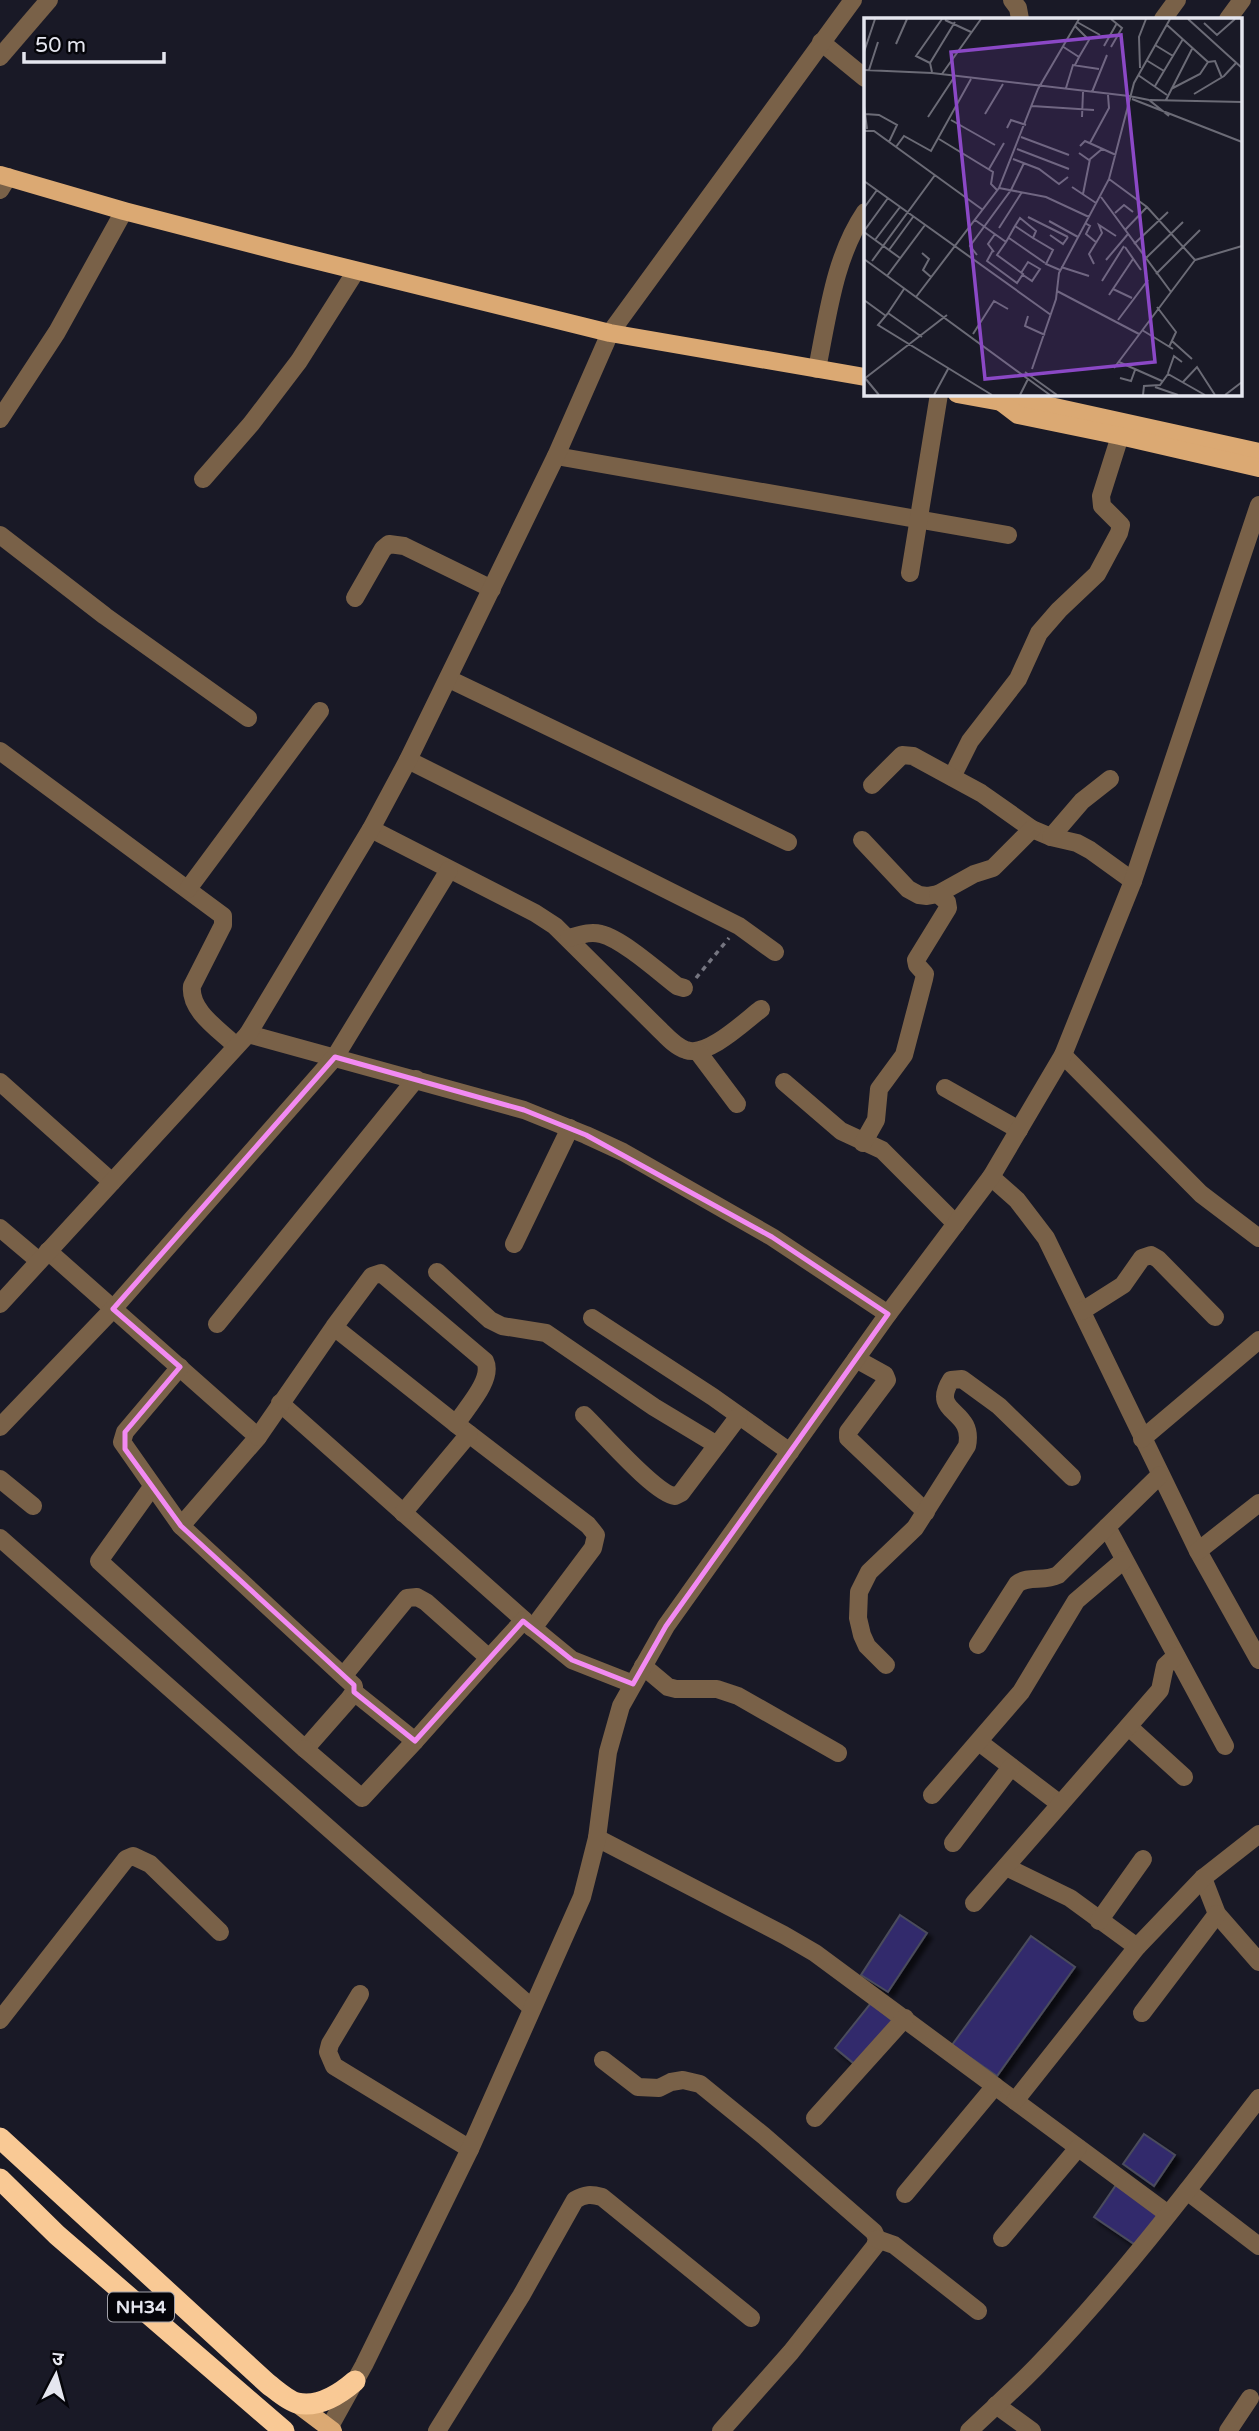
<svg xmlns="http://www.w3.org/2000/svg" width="1259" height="2431" font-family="'Varela Round','Noto Sans Devanagari',sans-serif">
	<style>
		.building { fill: #302c6c; stroke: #4b4c5c; stroke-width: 2; filter: url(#shadow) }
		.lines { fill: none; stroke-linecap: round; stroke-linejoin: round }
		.path { stroke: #757580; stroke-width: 3.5; stroke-dasharray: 5 5; stroke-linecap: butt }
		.minor { stroke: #796148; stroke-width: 18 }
		.major { stroke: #dba973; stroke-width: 18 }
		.highway { stroke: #f9c995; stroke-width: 21 }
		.marked { fill: none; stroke: #f28af2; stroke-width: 5; stroke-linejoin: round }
		.labels { text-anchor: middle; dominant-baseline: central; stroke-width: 5; stroke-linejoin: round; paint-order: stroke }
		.shield { fill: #05050a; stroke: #a2a2aa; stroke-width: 2 }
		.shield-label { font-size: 18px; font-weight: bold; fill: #e5e6ef }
		.inset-road { fill: none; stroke: #6b6b76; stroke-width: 2 }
		.view { fill: #8b48c6; fill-opacity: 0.15; stroke: #8b48c6; stroke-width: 3.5 }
		.inset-edge { fill: none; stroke: #e5e6ef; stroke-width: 3.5 }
	</style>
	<defs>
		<filter id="shadow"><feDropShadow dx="5" dy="5" stdDeviation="2" flood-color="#0009"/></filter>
	</defs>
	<rect width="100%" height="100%" fill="#191926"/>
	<g class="building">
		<path d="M900,1915L927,1933L888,1992L861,1975Z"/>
		<path d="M1031,1936L1075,1967L997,2076L952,2045Z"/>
		<path d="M871,2003L894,2022L858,2067L835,2048Z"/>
		<path d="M1144,2134L1175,2155L1154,2186L1123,2164Z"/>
		<path d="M1116,2185L1158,2215L1137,2246L1094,2217Z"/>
	</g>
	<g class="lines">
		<path class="path" d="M696,978L729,938"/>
		<g class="minor">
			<path d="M1012,0L1018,8L1020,19"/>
			<path d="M1163,19L1177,0"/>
			<path d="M1228,19L1242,0"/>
			<path d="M821,42L865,78"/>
			<path d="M0,57L49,0"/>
			<path d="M0,190L8,177"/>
			<path d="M817,369C828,315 834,258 865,212"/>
			<path d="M0,419L57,332L124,211"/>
			<path d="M556,456L1008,535"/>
			<path d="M203,479L251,424L299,361L356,271"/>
			<path d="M0,535L105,616L248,718"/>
			<path d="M910,573L939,394"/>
			<path d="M355,598L383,549L389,544L404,546L492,589"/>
			<path d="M449,679L788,842"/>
			<path d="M0,751L223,916V925L192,986C189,1011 220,1030 236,1046"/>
			<path d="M408,760L739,926L775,952"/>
			<path d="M952,777L970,741L1018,679L1039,633L1059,610L1097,574L1119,533L1121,525L1102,506L1101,496L1120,436"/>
			<path d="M872,785L902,755L913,756L981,793L1032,829L1051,837L1077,843L1090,850L1133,881"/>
			<path d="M371,829L535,913L555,926L660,1030C668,1038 676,1047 686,1050C707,1058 744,1022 761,1009"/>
			<path d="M1051,837L1082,801L1110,779"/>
			<path d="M862,840L908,889L919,895L927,896L938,894L974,874L993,868L1032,829"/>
			<path d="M188,889L320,711"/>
			<path d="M569,938C580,935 590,931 601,934C622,939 659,972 677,986L684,988"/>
			<path d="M248,1034L524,1110L586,1135L623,1152L772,1237L888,1314"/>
			<path d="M698,1052L737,1104"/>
			<path d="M1063,1055L1201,1194L1259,1238"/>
			<path d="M0,1082L112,1182"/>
			<path d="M784,1082L841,1131L882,1150L956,1224"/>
			<path d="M945,1088L1019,1130"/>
			<path d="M863,1143L876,1120L879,1089L904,1055L924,979L925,974L917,965L916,960L948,908L947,902L938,894"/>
			<path d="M991,1177L1017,1200L1046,1238L1198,1551L1259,1660"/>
			<path d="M0,1228L39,1261"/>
			<path d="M514,1244L570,1128"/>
			<path d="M48,1251L258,1437L181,1526L354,1686V1692L349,1699L305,1749L99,1561L152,1487"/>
			<path d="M437,1272L490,1320L502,1326L546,1333L654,1407L717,1445"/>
			<path d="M0,1304L248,1034L371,829L408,760L556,456L610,333L853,0"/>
			<path d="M1082,1311L1123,1285L1142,1258L1151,1255L1158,1259L1215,1317"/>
			<path d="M592,1318L713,1397L790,1452"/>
			<path d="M217,1324L416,1079"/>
			<path d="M856,1359L885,1375L887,1380L848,1432V1438L926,1512"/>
			<path d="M180,1367L125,1432L122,1442L181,1526"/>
			<path d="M280,1403L524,1620"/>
			<path d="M584,1415C602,1432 655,1494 675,1496L681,1493L739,1416"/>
			<path d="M456,1424L588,1525L596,1535L593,1548L533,1628L572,1660L633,1684"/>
			<path d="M0,1427L113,1309L335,1057L449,870"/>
			<path d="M258,1437L334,1327L456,1424C466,1408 494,1379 485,1361L381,1273L372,1276L334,1327"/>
			<path d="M1142,1439L1259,1340"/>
			<path d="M0,1479L33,1506"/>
			<path d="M403,1513L469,1434"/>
			<path d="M1107,1527L1225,1746"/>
			<path d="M0,1538L532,2008"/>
			<path d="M1198,1551L1259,1503"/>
			<path d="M978,1645L1017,1584C1028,1575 1044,1582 1058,1575L1160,1475"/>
			<path d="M489,1658L524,1620L532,1628"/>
			<path d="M886,1665L867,1646L862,1635L858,1618L859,1592L869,1572L915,1528L967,1446C975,1408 929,1415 951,1380L962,1379L999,1406L1072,1477"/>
			<path d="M643,1666L668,1687L676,1689H717L738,1696L838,1753"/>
			<path d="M344,1675L407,1598L417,1597L426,1602L489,1658L415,1741L354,1692"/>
			<path d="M1129,1727L1184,1777"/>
			<path d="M979,1742L1060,1804"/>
			<path d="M305,1749L362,1798L415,1741"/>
			<path d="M932,1795L1021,1692L1076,1601L1124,1560"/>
			<path d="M597,1838L784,1935L815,1953L1168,2214"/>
			<path d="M953,1843L1011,1767"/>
			<path d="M1006,1867L1070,1898L1137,1947"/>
			<path d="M1203,1878L1217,1914L1259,1962"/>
			<path d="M974,1903L1160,1690L1165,1666L1176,1656"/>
			<path d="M1099,1921L1143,1859"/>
			<path d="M360,1994L330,2044L328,2052L334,2066L470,2149"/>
			<path d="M1142,2013L1217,1914"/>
			<path d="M0,2020L126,1859L133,1856L150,1864L220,1932"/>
			<path d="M603,2060L638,2087L659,2088L671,2082L683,2080L700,2084L764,2136L874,2232L877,2239L875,2246L791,2352L721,2431"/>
			<path d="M1015,2101L1137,1947L1203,1878L1259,1834"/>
			<path d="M815,2118L905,2018"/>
			<path d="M1187,2191L1259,2246"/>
			<path d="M905,2194L995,2086"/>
			<path d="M1002,2238L1078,2148"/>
			<path d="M877,2239L894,2245L978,2311"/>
			<path d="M996,2405L1032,2431"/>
			<path d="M329,2428L364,2365L470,2149L582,1897L597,1838L608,1752L621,1706L666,1626L888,1314L991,1177L1063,1055L1133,881L1259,505"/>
			<path d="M437,2431L521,2296L575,2200C585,2194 591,2194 602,2197L751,2318"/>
			<path d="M969,2431C992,2409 1016,2388 1038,2365C1118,2282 1189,2189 1259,2098"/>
			<path d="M1228,2431L1250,2398"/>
		</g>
		<g class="major">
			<path d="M0,175L124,211L290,254L610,333L865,377"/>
			<path d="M957,394L1001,402L1023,400L1259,452"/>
			<path d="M1001,402L1018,415L1120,436L1259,468"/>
			<path d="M296,2403L333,2431"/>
		</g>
		<g class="highway">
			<path d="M0,2138L268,2384C276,2390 288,2401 297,2403C319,2408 340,2394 355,2381"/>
			<path d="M0,2179L57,2235L284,2431"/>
		</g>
	</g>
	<path class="marked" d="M335,1057L524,1110L586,1135L772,1237L888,1314L666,1626L633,1684L572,1660L523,1621L415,1741L354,1692V1685L181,1526L125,1449V1432L180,1367L113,1309Z"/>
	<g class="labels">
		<rect class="shield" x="108" y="2292.5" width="66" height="29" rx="5"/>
		<g class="shield-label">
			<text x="141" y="2307">NH34</text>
		</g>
	</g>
	<g transform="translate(864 18)">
		<rect width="378" height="378" fill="#191926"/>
		<path class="inset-road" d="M247,1L258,10L247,29M324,1L378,50M81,2L107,14M213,4L236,17M340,5L353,17L371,1M303,7L344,44L336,56L307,71M211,8L225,22L215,39M32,26L43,1M291,27L309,38M198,28L215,39L211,47M240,28L253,5M0,34L11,1M282,42L300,53M344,44L351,43L358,60M66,45L91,4M276,50L275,19L282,1M0,52L68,55L265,78L285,82L305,98M5,52L14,24M68,54L66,45L52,38L78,1M78,56L117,1M274,57L303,77M291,68L319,21M202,70L209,47L235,51M228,74L243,37M330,76L360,58L372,45M268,81L378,124M286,82L378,84M302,82L328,31M0,88L3,111M168,88L230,92M1,96L15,97L33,107L25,124M121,96L139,66M64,99L91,58M218,99L219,74M87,102L131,127M143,110L147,102L162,107M0,113H10L119,192M157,119L205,137M75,121L129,154L127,166L133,172M226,125L245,90L244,77M216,128L221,123L252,137M32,129L40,118L67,133L107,61M153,131L205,151M215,135L225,142L238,131M149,141L175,151L195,166L204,159M125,151L140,125M245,161L283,189L331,242L378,228M0,163L187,297M208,169L232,185M135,170L182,179L225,199M219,176L226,141M237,179L307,274M0,190L13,172M251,195L260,187L269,194M164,199L204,219M111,202L142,224L133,237L159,256L153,265L123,243L129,232M185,203L214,219M221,205L226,208L222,216L233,225M135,210L158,174M261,212L283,189M0,213L24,180M0,214L36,240M186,217L199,226L204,219M145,220L181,245M169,220L189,232L182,246L196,252M11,222L36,189M142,224L151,208L169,220L172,213L156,200L151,208M270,226L304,194M261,229L277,252M25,232L49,199M130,234L124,226L131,216M58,235L65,241L59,252L67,259M113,237L106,228L147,172L160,145M0,241L164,361L156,377M281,241L319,204M242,242L264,216M8,243L71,157M230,246L225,236L238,215L235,207L252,218M197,249L225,258M157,255L164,244L176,251L168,263L159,257M292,256L336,212M23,258L61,207M238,263L260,228M249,271L268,280M193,273L275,316M245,277L269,241M52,279L135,170L174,71L215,1M0,282L22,298M293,289L312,314L305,329M24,295L40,271M164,298L161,308L181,317M254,302L284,262M278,312L309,331M109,316L130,283L144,291M58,319L24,295L14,307L128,377M308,323L328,341M255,344L298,363M250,350L331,242M168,351L192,281L195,255L245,161L270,65L306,1M161,354L193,377M304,355L310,338L318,344M1,360L15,377M256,360L267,363L271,352M0,361L83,297M164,361L186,377M319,364L333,349L351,377M291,369L314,377M70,377L84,351M279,377L280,368L296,367L304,356L341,377M361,377L378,364"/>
		<path class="view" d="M257,17L291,344L121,361L87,34Z"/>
		<rect width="378" height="378" class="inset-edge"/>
	</g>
	<g transform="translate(56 2375) rotate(6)" stroke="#05050a" stroke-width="5" paint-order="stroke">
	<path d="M0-5L12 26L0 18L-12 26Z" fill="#e5e6ef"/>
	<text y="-10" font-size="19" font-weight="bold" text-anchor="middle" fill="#e5e6ef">उ</text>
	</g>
	<path d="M24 52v10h140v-10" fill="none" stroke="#e5e6ef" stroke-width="3.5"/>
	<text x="35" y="52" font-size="21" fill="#e5e6ef" stroke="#05050a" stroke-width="5" paint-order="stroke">50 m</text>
</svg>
